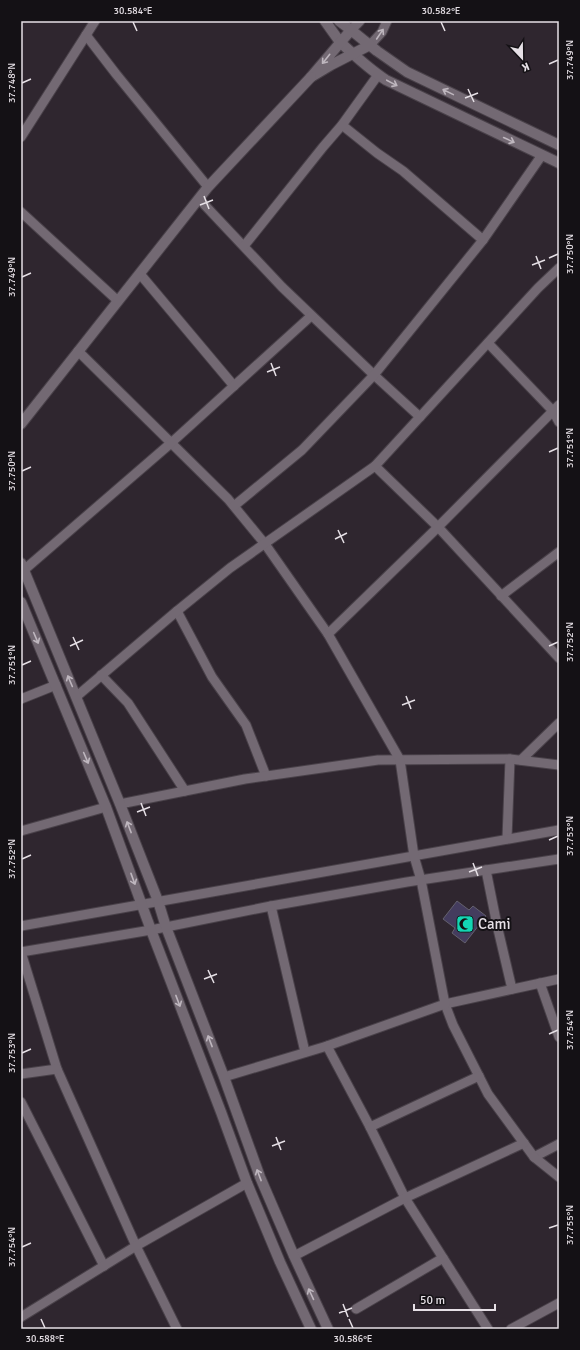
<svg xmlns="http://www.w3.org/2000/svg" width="580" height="1350" font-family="Signika,sans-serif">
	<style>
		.building { fill: #443c5e; stroke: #63606d }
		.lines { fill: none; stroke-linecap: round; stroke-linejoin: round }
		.minor-casing { stroke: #494149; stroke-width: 11 }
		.tertiary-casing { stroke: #494149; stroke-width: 12 }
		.secondary-casing { stroke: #494149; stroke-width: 12 }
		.minor { stroke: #736973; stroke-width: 9 }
		.tertiary { stroke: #736973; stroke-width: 10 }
		.secondary { stroke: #736973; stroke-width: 10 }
		.oneway { stroke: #beb6be }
		.ticks { fill: none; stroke: #e6e0e6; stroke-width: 1.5 }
		.labels { text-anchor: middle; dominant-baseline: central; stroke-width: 4; stroke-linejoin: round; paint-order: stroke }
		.poi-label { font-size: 15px; fill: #e6e0e6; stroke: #141115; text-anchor: start }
		.neatline { fill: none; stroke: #e6e0e6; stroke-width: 1.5 }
		.ticks-label { font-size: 10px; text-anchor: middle; fill: #e6e0e6 }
	</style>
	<rect width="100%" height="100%" fill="#2f262f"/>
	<path class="building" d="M457,901L469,910L473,906L486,916L465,943L452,933L455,928L443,919Z"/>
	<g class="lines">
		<defs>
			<g id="minor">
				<path d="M351,30L360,21"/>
				<path d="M86,35L116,74L208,187"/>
				<path d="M370,45L382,32L387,21"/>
				<path d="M342,125L377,153L403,171L483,240"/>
				<path d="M21,137L95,21"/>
				<path d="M199,199L282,287L374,375L420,417"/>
				<path d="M21,212L118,301"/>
				<path d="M244,246L323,147L342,125L378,75"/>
				<path d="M140,274L234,386"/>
				<path d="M78,351L228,499L265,544L328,634"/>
				<path d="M559,405L553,411L559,422"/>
				<path d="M375,466L438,527L559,658"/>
				<path d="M234,506L302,450L374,375L483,240L542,155"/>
				<path d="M24,570L171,443L311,316"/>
				<path d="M501,596L559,552"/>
				<path d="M177,611L212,677L246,725L266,776"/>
				<path d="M101,675L128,703L185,791"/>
				<path d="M77,696L177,611L230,568L375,466L538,288L559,268"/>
				<path d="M21,699L56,685"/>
				<path d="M521,760L559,723"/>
				<path d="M120,804L245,779L378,760L510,759L559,765"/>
				<path d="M21,831L106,807"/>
				<path d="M507,839L510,759"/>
				<path d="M486,870L497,925L512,989"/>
				<path d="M271,906L305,1052"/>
				<path d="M21,926L559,830"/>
				<path d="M21,952L151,930L271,906L407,882L559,859"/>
				<path d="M21,952L57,1069L136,1246L177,1329"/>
				<path d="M559,979L445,1004L453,1025L488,1094L534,1157L559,1144"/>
				<path d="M540,983L559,1037"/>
				<path d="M327,1046L370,1127L405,1198L488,1329"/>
				<path d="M21,1074L57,1069"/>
				<path d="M224,1077L327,1046L445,1004L421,880L414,856L400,760L328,634L433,532L553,411L488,343"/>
				<path d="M21,1102L104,1266"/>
				<path d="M370,1127L479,1076"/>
				<path d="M534,1157L559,1177"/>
				<path d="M294,1256L405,1198L524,1143"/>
				<path d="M356,1309L443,1258"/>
				<path d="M21,1317L136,1246L247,1183"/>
				<path d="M511,1329L559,1303"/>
			</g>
			<g id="tertiary">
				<path d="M325,21L340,42"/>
				<path d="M339,21L351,30"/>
			</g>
			<g id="secondary">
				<path d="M340,42C355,56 369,69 386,80L559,163"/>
				<path d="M370,45L331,65L311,77L351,30L377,51L407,72L559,145"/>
				<path d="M21,424L208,187L311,77"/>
				<path d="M21,563L120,804L158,901L166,927L224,1077L260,1177L294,1256L328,1329"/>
				<path d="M21,602L106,807L151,930L221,1112L247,1183L280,1262L311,1329"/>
			</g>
		</defs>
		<use href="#minor" class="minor-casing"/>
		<use href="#tertiary" class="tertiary-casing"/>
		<use href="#secondary" class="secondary-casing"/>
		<use href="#minor" class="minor"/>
		<use href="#tertiary" class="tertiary"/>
		<use href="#secondary" class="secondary"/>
	</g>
	<defs><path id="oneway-shaft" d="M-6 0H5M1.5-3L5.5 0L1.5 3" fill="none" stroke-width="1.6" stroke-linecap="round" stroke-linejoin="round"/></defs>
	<g class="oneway">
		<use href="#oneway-shaft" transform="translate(380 34) rotate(-56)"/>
		<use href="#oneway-shaft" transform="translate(326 59) rotate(129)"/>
		<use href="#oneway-shaft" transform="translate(392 83) rotate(28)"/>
		<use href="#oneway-shaft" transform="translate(448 92) rotate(-154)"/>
		<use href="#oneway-shaft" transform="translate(509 140) rotate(25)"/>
		<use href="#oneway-shaft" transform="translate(36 638) rotate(67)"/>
		<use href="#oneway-shaft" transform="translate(70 681) rotate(-113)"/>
		<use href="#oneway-shaft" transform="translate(86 758) rotate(67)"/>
		<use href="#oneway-shaft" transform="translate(129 827) rotate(-111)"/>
		<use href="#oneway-shaft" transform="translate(133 879) rotate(70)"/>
		<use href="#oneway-shaft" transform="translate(178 1001) rotate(69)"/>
		<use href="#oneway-shaft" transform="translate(210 1041) rotate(-111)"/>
		<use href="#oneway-shaft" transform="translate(259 1175) rotate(-111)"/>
		<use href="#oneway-shaft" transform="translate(311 1294) rotate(-115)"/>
	</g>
	<path class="ticks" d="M133,22L137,31M441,22L445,31M549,64L558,60M22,83L31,79M468,89L474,102M465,98L478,93M204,196L209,209M200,205L213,200M536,256L541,269M549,258L558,254M532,265L545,260M22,277L31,273M271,363L276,376M267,372L280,367M549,452L558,448M22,471L31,467M338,530L344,543M335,539L347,533M73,637L79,650M70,646L83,640M549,646L558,642M22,665L31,661M406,696L411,709M402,705L415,700M141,803L146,816M137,812L150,807M549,840L558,836M22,859L31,855M473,863L478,876M469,872L482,867M208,970L214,983M204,979L217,974M549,1034L558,1030M22,1053L31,1049M276,1137L281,1150M272,1146L285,1141M549,1228L558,1225M22,1247L31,1243M343,1304L348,1317M339,1313L352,1308M41,1319L45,1328M349,1319L353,1328"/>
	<defs>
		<symbol id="mosque-square" viewBox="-11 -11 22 22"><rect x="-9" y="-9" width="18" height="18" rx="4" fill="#13d5b3" stroke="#141115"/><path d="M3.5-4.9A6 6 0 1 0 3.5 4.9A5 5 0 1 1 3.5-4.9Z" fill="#111"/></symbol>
	</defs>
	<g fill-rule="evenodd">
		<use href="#mosque-square" x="455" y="914" width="20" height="20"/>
	</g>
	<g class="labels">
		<g class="poi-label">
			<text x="478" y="924">Cami</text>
		</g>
	</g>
	<rect width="580" height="1350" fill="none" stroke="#141115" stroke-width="44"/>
	<g transform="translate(522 58) rotate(158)" stroke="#141115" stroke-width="3" paint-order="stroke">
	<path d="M0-3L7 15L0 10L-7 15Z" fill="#e6e0e6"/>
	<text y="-6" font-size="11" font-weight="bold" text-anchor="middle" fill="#e6e0e6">K</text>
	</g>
	<path d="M414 1304v6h81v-6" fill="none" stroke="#e6e0e6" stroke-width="2"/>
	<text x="420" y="1304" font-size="12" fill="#e6e0e6" stroke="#141115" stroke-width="3" paint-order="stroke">50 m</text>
	<rect x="22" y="22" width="536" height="1306" class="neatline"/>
	<g class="ticks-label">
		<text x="133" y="14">30.584°E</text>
		<text x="441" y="14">30.582°E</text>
		<text transform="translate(569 60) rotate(-90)" y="4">37.749°N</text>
		<text transform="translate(11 83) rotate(-90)" y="4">37.748°N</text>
		<text transform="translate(569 254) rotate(-90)" y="4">37.750°N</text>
		<text transform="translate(11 277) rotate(-90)" y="4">37.749°N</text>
		<text transform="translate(569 448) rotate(-90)" y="4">37.751°N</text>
		<text transform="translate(11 471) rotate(-90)" y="4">37.750°N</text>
		<text transform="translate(569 642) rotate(-90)" y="4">37.752°N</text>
		<text transform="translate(11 665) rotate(-90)" y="4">37.751°N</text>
		<text transform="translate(569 836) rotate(-90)" y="4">37.753°N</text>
		<text transform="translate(11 859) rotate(-90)" y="4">37.752°N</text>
		<text transform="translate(569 1030) rotate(-90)" y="4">37.754°N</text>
		<text transform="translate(11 1053) rotate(-90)" y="4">37.753°N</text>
		<text transform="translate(569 1225) rotate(-90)" y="4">37.755°N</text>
		<text transform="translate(11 1247) rotate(-90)" y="4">37.754°N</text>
		<text x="45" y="1342">30.588°E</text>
		<text x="353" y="1342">30.586°E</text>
	</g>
</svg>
